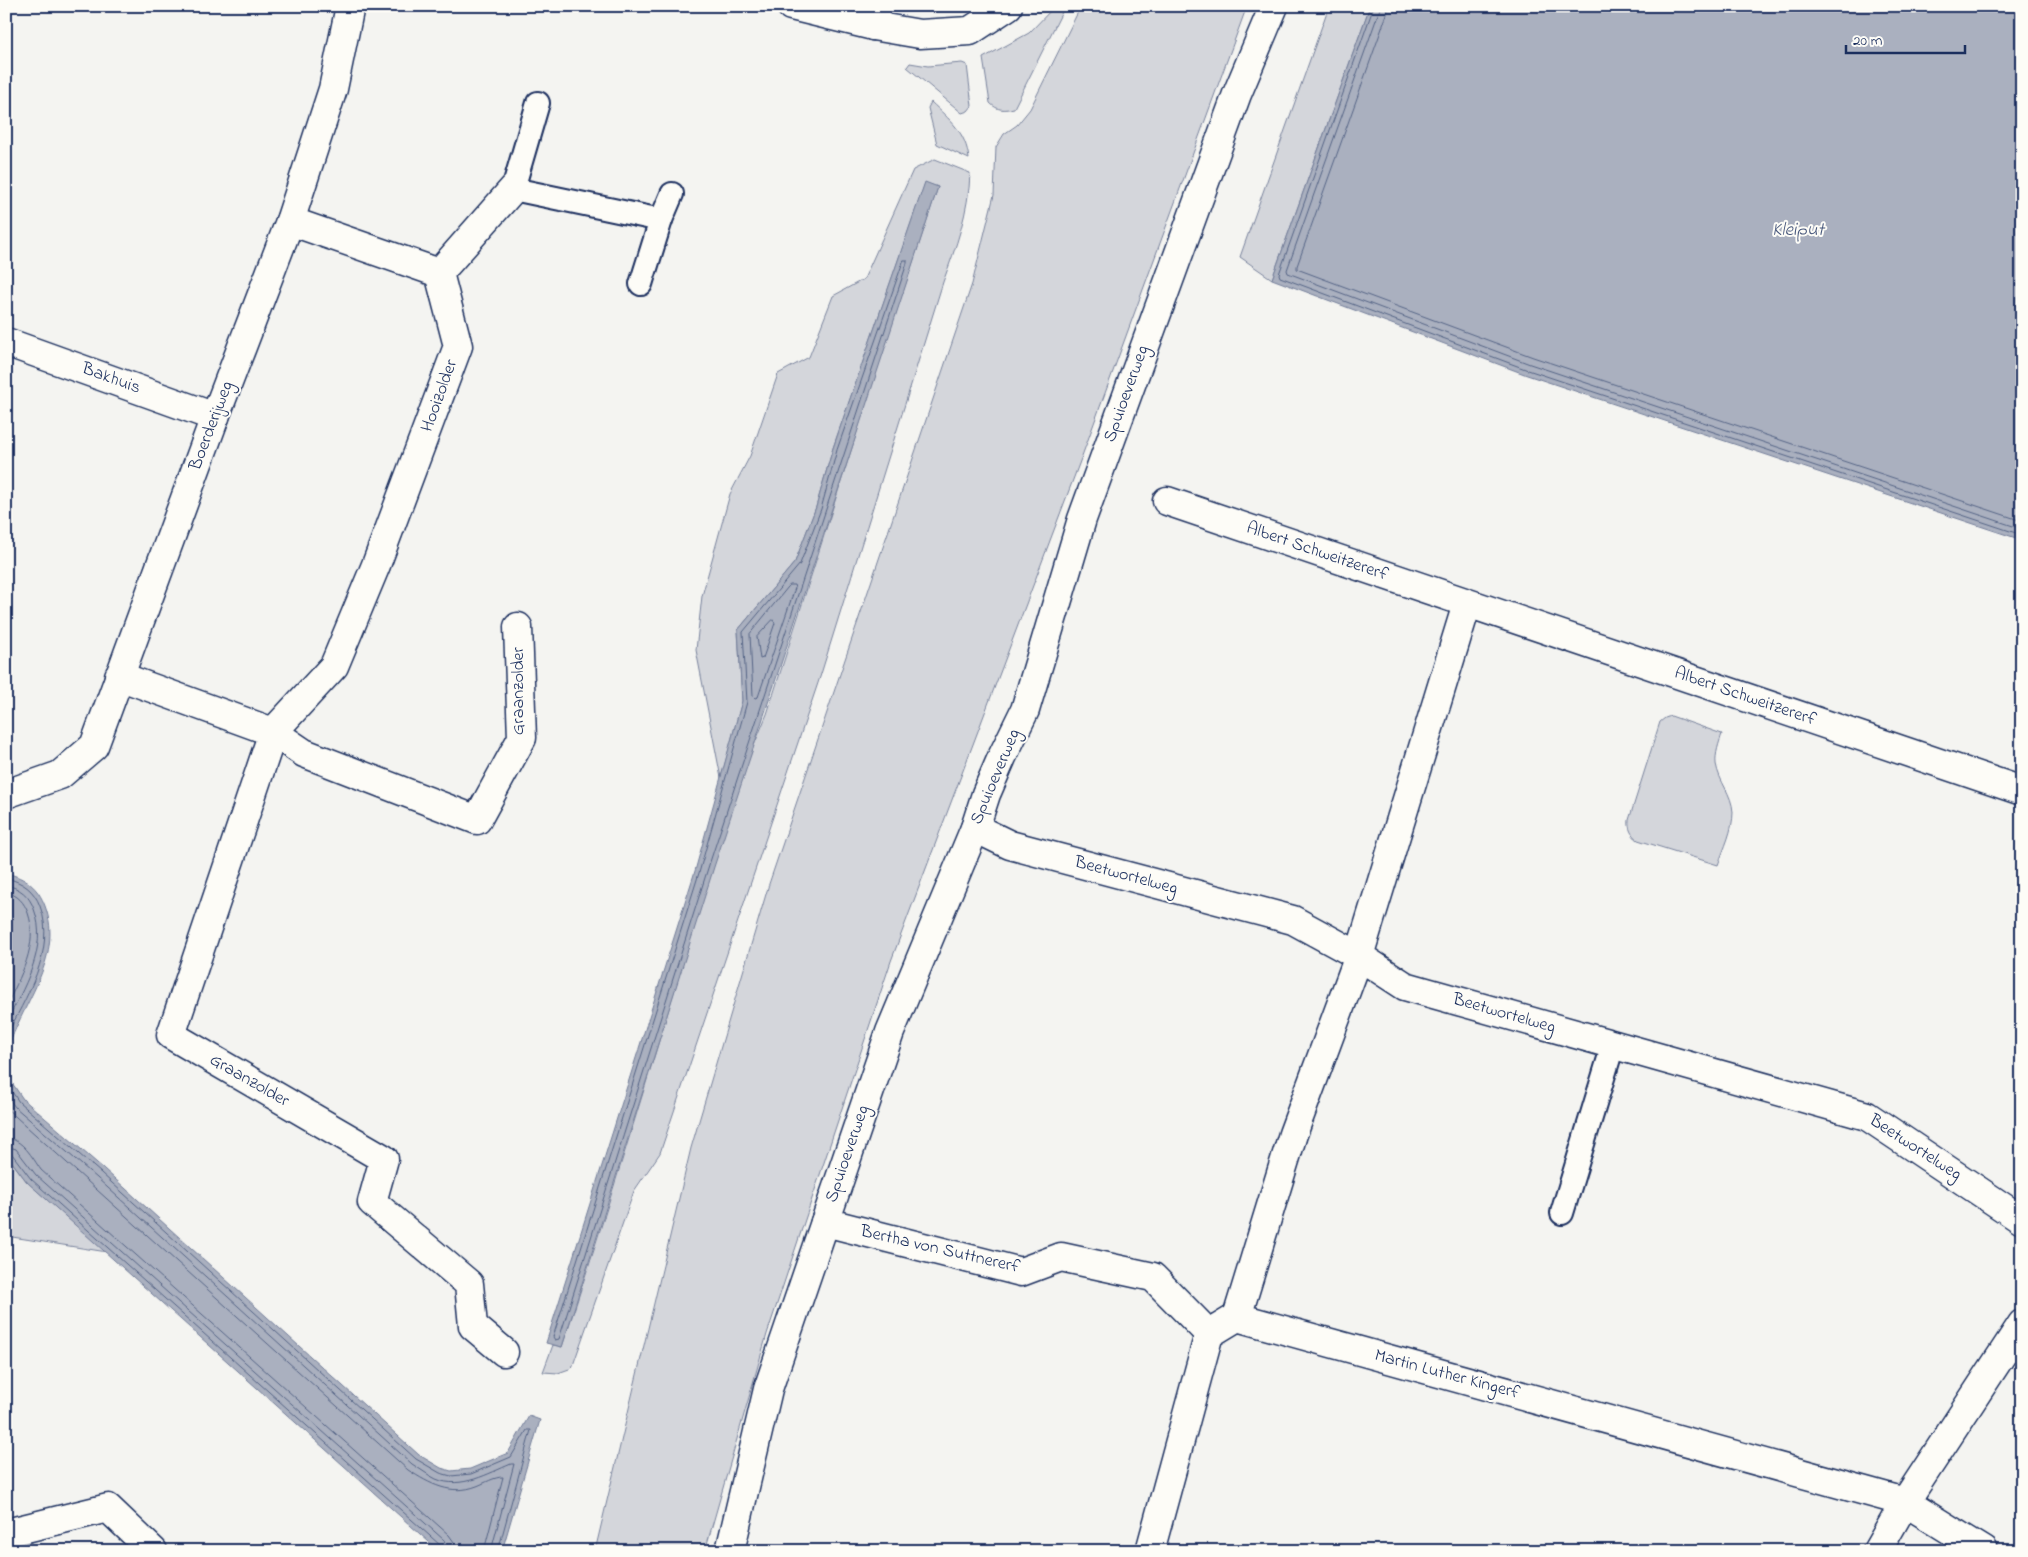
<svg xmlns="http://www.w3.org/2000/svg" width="2028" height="1557" font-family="'Indie Flower',sans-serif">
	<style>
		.green { fill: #d4d6db; stroke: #78829c }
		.water { fill: #aab0bf; stroke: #717c98 }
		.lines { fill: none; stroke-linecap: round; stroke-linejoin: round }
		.shore { stroke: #546385; stroke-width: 1 }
		.lane-casing { stroke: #1b2f5e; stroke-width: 26 }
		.street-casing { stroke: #1b2f5e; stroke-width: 31 }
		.secondary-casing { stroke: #1b2f5e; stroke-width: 31 }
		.lane { stroke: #fdfcf7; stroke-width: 22 }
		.street { stroke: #fdfcf7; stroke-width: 28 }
		.secondary { stroke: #fdfcf7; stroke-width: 28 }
		.labels { text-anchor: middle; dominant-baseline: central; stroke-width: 4; stroke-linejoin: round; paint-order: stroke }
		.street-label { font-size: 18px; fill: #1b2f5e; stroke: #fdfcf7 }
		.water-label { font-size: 19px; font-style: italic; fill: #46567b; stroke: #fdfcf7 }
	</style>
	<rect width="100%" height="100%" fill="#f4f4f1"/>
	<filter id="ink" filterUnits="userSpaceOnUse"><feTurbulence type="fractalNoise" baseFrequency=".02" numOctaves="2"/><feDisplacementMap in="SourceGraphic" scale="10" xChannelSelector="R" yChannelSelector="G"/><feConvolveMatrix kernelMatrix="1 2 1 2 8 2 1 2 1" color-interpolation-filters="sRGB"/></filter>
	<g filter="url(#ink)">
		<g class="green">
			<path d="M1055,6H1065L1014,108C1004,110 998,111 990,103L983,58L1029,33Z"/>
			<path d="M1081,6H1247L1082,456L891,961L767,1334L705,1551H595L691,1148L769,884L972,284L994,195L996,147L1004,134L1017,125L1030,109Z"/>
			<path d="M1329,6H1370L1272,279L1240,257Z"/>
			<path d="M910,63L928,66L962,63L967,65L972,106L968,111L962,113L907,67Z"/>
			<path d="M931,102C950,120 966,132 969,159L937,144L928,108Z"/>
			<path d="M935,159L970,173C969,211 956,247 943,282L821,674L660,1153L634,1191L572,1368L558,1373L543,1372L553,1345L562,1347C606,1215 646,1083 687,950C712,871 734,790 767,714L872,385L938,187L925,183L833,448L816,507L795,562L738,630L742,701L721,778L696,650L702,596L730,494L750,456L778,374L809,357L833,296L864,279L913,170Z"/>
			<path d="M1671,716L1722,734C1719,743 1715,754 1716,764C1719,782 1732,794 1733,812C1733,830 1724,848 1718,865L1638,840C1631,835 1628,828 1629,820L1660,722L1665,718Z"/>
			<path d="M6,1154L27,1182L107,1252L6,1236Z"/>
		</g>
		<g class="water">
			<path d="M1370,6H2022V540L1527,375L1272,279Z"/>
			<path d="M925,182L938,187L714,867L562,1347L546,1343L695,871L742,701L738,630L795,562L816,507L833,448Z"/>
			<path d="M6,873C26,878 38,887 45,906C65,959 19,1006 6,1055Z"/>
			<path d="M6,1074L23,1099L104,1169L419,1455L441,1468L451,1471L470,1469L508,1453L529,1416L540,1420L502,1551H439L27,1182L6,1154Z"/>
		</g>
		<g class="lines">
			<g class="shore">
				<path d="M1374,6L1279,274L1280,277L1528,370L2022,535"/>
				<path d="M1381,6L1287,270L1288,273L1530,364L2022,529"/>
				<path d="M1388,6L1387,14L1297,266V269L1533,357L2022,521"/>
				<path d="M904,260H907V263L709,865L559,1339L555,1340L553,1337L699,873L747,702L743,632L800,564L821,509L837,450Z"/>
				<path d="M790,585H794L795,588L758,697L755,698L753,696L750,634Z"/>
				<path d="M773,620L775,623L763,658L760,659L757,637Z"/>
				<path d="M6,878C23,882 34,890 40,906C57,951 25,998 6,1037"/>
				<path d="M6,885C20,888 29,895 34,909C49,948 23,989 6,1023"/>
				<path d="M6,892C18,895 24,902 28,913C39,944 20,978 6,1006"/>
				<path d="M6,1083L19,1102L101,1173L416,1459L440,1473L451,1476L471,1474L511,1457L527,1430H531L498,1551"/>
				<path d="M6,1095L15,1107L97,1178L412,1464C420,1469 428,1475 436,1479C461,1490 489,1473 511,1464H514L491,1551"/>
				<path d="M6,1108L408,1470C430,1484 451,1496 477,1486C485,1483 494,1477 503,1477L484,1551"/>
				<path d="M6,1138C23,1139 32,1157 41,1170L449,1535L454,1542L456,1551"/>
				<path d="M6,1146L16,1149L36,1175L444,1540L448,1551"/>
				<path d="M6,1152L12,1154L31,1179L440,1545L442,1551"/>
			</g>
			<defs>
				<g id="lane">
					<path d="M538,103L513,189L661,220"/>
					<path d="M641,284L661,220L672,194"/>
					<path d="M1562,1213L1613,1045"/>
				</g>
				<g id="street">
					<path d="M873,26L877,6"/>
					<path d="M290,221L439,273"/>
					<path d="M6,342L215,417"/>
					<path d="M1167,501L2022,791"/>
					<path d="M119,676L273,732L304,753L477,820L522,738L518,627"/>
					<path d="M6,794L60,775L94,746L215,417L290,221L333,89L350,6"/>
					<path d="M975,828L1010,845L1293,920L1359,956L1405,986L1867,1116L2022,1220"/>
					<path d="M825,1222L1021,1272L1061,1257L1153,1277L1209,1334"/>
					<path d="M1237,1317L1293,1134L1359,956L1467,604"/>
					<path d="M504,1352L473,1326L469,1284L372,1202L384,1159L171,1035L273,732L334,666L376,565L458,346L439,273L513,189"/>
					<path d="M6,1533L108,1508L153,1551"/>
					<path d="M1150,1551L1209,1334L1237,1317L1905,1502L1984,1551"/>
					<path d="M1877,1551L1905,1502L2022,1324"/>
				</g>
				<g id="secondary">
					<path d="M791,6L873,26L920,34L970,31L1008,6"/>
					<path d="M730,1551L768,1389L890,1032L975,828L986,794L1002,757L1025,710L1082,519L1237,94L1274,6"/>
				</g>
			</defs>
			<use href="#lane" class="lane-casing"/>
			<use href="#street" class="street-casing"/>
			<use href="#secondary" class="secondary-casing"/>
			<use href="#lane" class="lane"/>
			<use href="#street" class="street"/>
			<use href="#secondary" class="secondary"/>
		</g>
	</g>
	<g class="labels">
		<g class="street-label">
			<text transform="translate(111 379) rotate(20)">Bakhuis</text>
			<text transform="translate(1127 394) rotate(-70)">Spuioeverweg</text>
			<text transform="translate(440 396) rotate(-70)">Hooizolder</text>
			<text transform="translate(212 426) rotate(-69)">Boerderijweg</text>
			<text transform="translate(1317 552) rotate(19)">Albert Schweitzererf</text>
			<text transform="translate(519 691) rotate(-90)">Graanzolder</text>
			<text transform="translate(1745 697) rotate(19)">Albert Schweitzererf</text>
			<text transform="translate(996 777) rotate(-67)">Spuioeverweg</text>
			<text transform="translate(1126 876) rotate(15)">Beetwortelweg</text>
			<text transform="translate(1504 1014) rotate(16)">Beetwortelweg</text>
			<text transform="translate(249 1081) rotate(30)">Graanzolder</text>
			<text transform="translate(1915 1148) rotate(33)">Beetwortelweg</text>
			<text transform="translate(848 1154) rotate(-71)">Spuioeverweg</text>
			<text transform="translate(940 1250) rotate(13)">Bertha von Suttnererf</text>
			<text transform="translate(1447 1375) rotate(15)">Martin Luther Kingerf</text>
		</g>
		<g class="water-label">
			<text x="1798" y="230">Kleiput</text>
		</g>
	</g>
	<rect width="2028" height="1557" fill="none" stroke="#fdfcf7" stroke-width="25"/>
	<rect x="12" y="12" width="2003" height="1532" fill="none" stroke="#1b2f5e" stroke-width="2" filter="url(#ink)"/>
	<path d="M1846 45v8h119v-8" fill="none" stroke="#1b2f5e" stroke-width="2.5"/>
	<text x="1853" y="45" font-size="15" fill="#1b2f5e" stroke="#fdfcf7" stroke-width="4" paint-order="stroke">20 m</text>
</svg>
